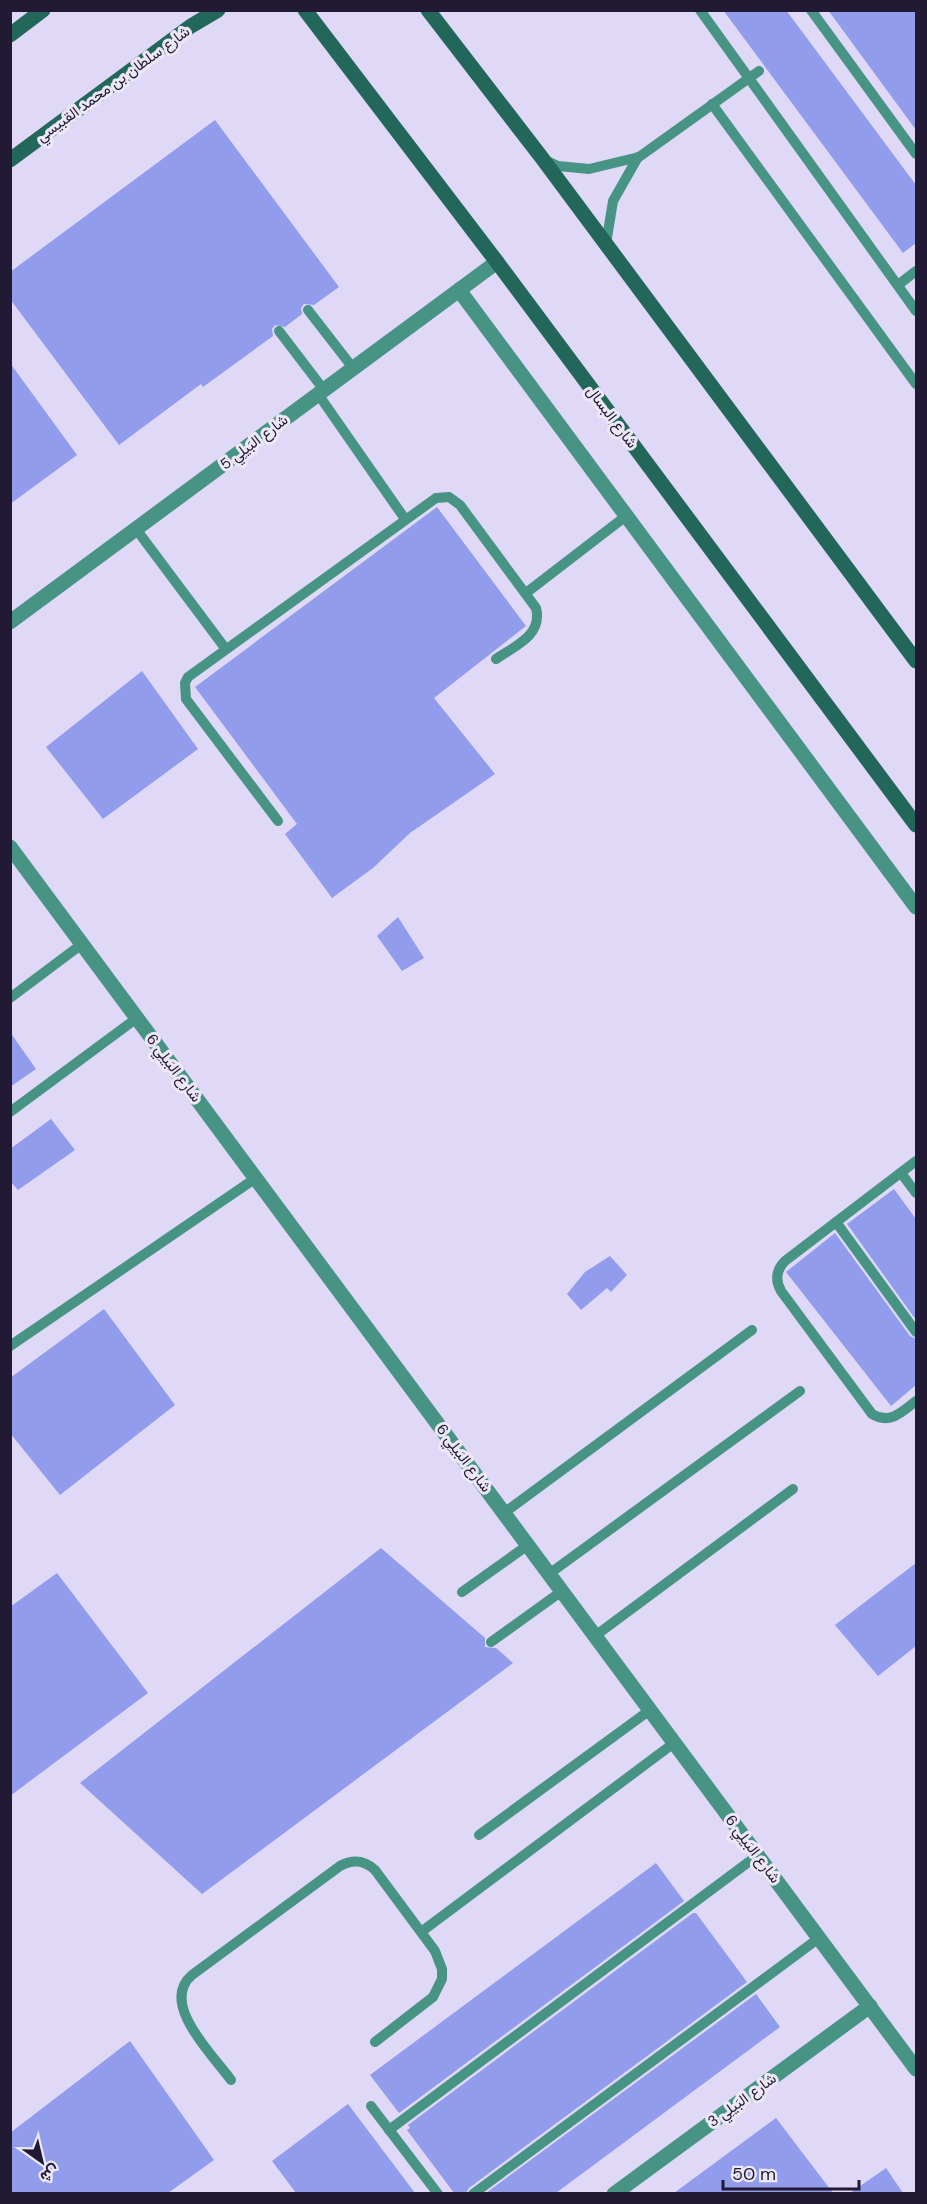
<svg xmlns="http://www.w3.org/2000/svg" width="927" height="2204" font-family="'DM Sans',Vazirmatn,sans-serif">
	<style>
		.building { fill: #929cec }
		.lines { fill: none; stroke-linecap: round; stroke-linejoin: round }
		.lane { stroke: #489484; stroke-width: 10 }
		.street { stroke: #489484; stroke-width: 15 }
		.secondary { stroke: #22675a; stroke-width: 15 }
		.labels { text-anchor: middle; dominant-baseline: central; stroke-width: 6; stroke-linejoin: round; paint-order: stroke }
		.street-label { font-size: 15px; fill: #221935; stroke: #ece8f8 }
	</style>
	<rect width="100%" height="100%" fill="#e0d8f7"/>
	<g class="building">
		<path d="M723,10H786L916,185V243L903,253Z"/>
		<path d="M828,10H916V130Z"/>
		<path d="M215,120L339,287L314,305L304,304L301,308L302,314L285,327L275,325L272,329L273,336L203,387L201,384L119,445L10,299V272Z"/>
		<path d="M10,363L77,455L10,504Z"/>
		<path d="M437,507L526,626L434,698L495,774L410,833L373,868L332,898L285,834L297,824L195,687Z"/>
		<path d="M142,671L198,749L103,819L46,747Z"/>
		<path d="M398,917L424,958L402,971L377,936Z"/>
		<path d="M10,1032L36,1069L10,1087Z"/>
		<path d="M51,1119L75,1150L18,1190L10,1181V1149Z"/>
		<path d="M894,1189L916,1219V1320L847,1224Z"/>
		<path d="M835,1233L910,1336L916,1339V1385L891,1406L786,1272Z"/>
		<path d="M610,1256L627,1275L611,1292L607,1288L581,1310L567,1294L585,1272Z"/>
		<path d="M104,1309L175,1405L60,1495L10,1433V1378Z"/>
		<path d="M381,1548L485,1638V1647L496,1648L513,1663L202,1894L80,1783Z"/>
		<path d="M916,1563V1646L878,1676L835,1625Z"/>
		<path d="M57,1573L148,1693L10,1796V1607Z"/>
		<path d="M656,1863L684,1901L399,2113L370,2075Z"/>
		<path d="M693,1913H696L747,1982L469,2188L466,2193H454L407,2130L410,2128L408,2125Z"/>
		<path d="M756,1994L780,2027L556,2193H486Z"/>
		<path d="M130,2041L214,2160L168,2193H10V2133Z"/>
		<path d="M348,2104L415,2193H296L272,2161Z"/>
		<path d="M776,2118L833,2193H674Z"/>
		<path d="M886,2168L903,2193H850Z"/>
	</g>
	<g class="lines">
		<g class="lane">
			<path d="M700,10L916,311"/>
			<path d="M811,10L916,154"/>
			<path d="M712,104L916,384"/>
			<path d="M545,160L558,166L589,169L639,157L759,71"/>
			<path d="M606,244L613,201L638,157"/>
			<path d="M898,285L916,271"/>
			<path d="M308,310L353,368"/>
			<path d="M279,331L324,390"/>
			<path d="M318,394L405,519"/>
			<path d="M136,529L225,648"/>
			<path d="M526,593L626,516"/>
			<path d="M278,821L186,699L185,683L188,677L436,498L449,497L460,505L536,608C543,635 515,646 496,659"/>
			<path d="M10,998L82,944"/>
			<path d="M10,1112L137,1018"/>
			<path d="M916,1161L785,1261C776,1270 775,1280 781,1291L872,1414C890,1425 902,1412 916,1401"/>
			<path d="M901,1173L916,1193"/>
			<path d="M836,1222L916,1332"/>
			<path d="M10,1346L256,1178"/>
			<path d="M504,1513L752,1330"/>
			<path d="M549,1574L800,1391"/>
			<path d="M462,1592L528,1545"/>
			<path d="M595,1636L793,1489"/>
			<path d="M491,1642L562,1591"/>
			<path d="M479,1835L650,1710"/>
			<path d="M421,1932L674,1743"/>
			<path d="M231,2080C212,2054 159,2003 192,1975L340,1866C353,1859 364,1860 375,1870L435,1951L442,1969V1979L433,1997L375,2042"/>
			<path d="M371,2106L438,2194"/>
			<path d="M389,2130L758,1855"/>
			<path d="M473,2194L819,1938"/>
		</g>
		<g class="street">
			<path d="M459,290L916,907"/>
			<path d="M10,622L497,262"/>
			<path d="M10,847L916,2069"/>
			<path d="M614,2194L870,2006"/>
		</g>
		<g class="secondary">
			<path d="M305,10L497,262L916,825"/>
			<path d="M428,10L542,158L916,661"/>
			<path d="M10,35L43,10"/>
			<path d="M10,160L191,26L218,10"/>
		</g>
	</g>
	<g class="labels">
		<g class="street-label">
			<text transform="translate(113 84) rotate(-36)">شارع سلطان بن محمد القبيسي</text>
			<text transform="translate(612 417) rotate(53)">شارع البسال</text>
			<text transform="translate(254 442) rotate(-37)">شارع البَيلِي 5</text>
			<text transform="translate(174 1068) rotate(53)">شارع البَيلِي 6</text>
			<text transform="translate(464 1458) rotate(53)">شارع البَيلِي 6</text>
			<text transform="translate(753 1849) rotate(53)">شارع البَيلِي 6</text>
			<text transform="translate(742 2100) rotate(-36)">شارع البَيلِي 3</text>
		</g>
	</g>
	<rect width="927" height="2204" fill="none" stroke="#221935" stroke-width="24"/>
	<g transform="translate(42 2162) rotate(146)" stroke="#ece8f8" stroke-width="4.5" paint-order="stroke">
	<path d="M0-4.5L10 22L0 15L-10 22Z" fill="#221935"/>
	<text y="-9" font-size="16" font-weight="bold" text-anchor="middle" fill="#221935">ش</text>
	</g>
	<path d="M723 2180v9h136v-9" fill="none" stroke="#221935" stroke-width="3"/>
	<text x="732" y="2180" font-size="18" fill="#221935" stroke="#ece8f8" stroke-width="4.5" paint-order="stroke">50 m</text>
</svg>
